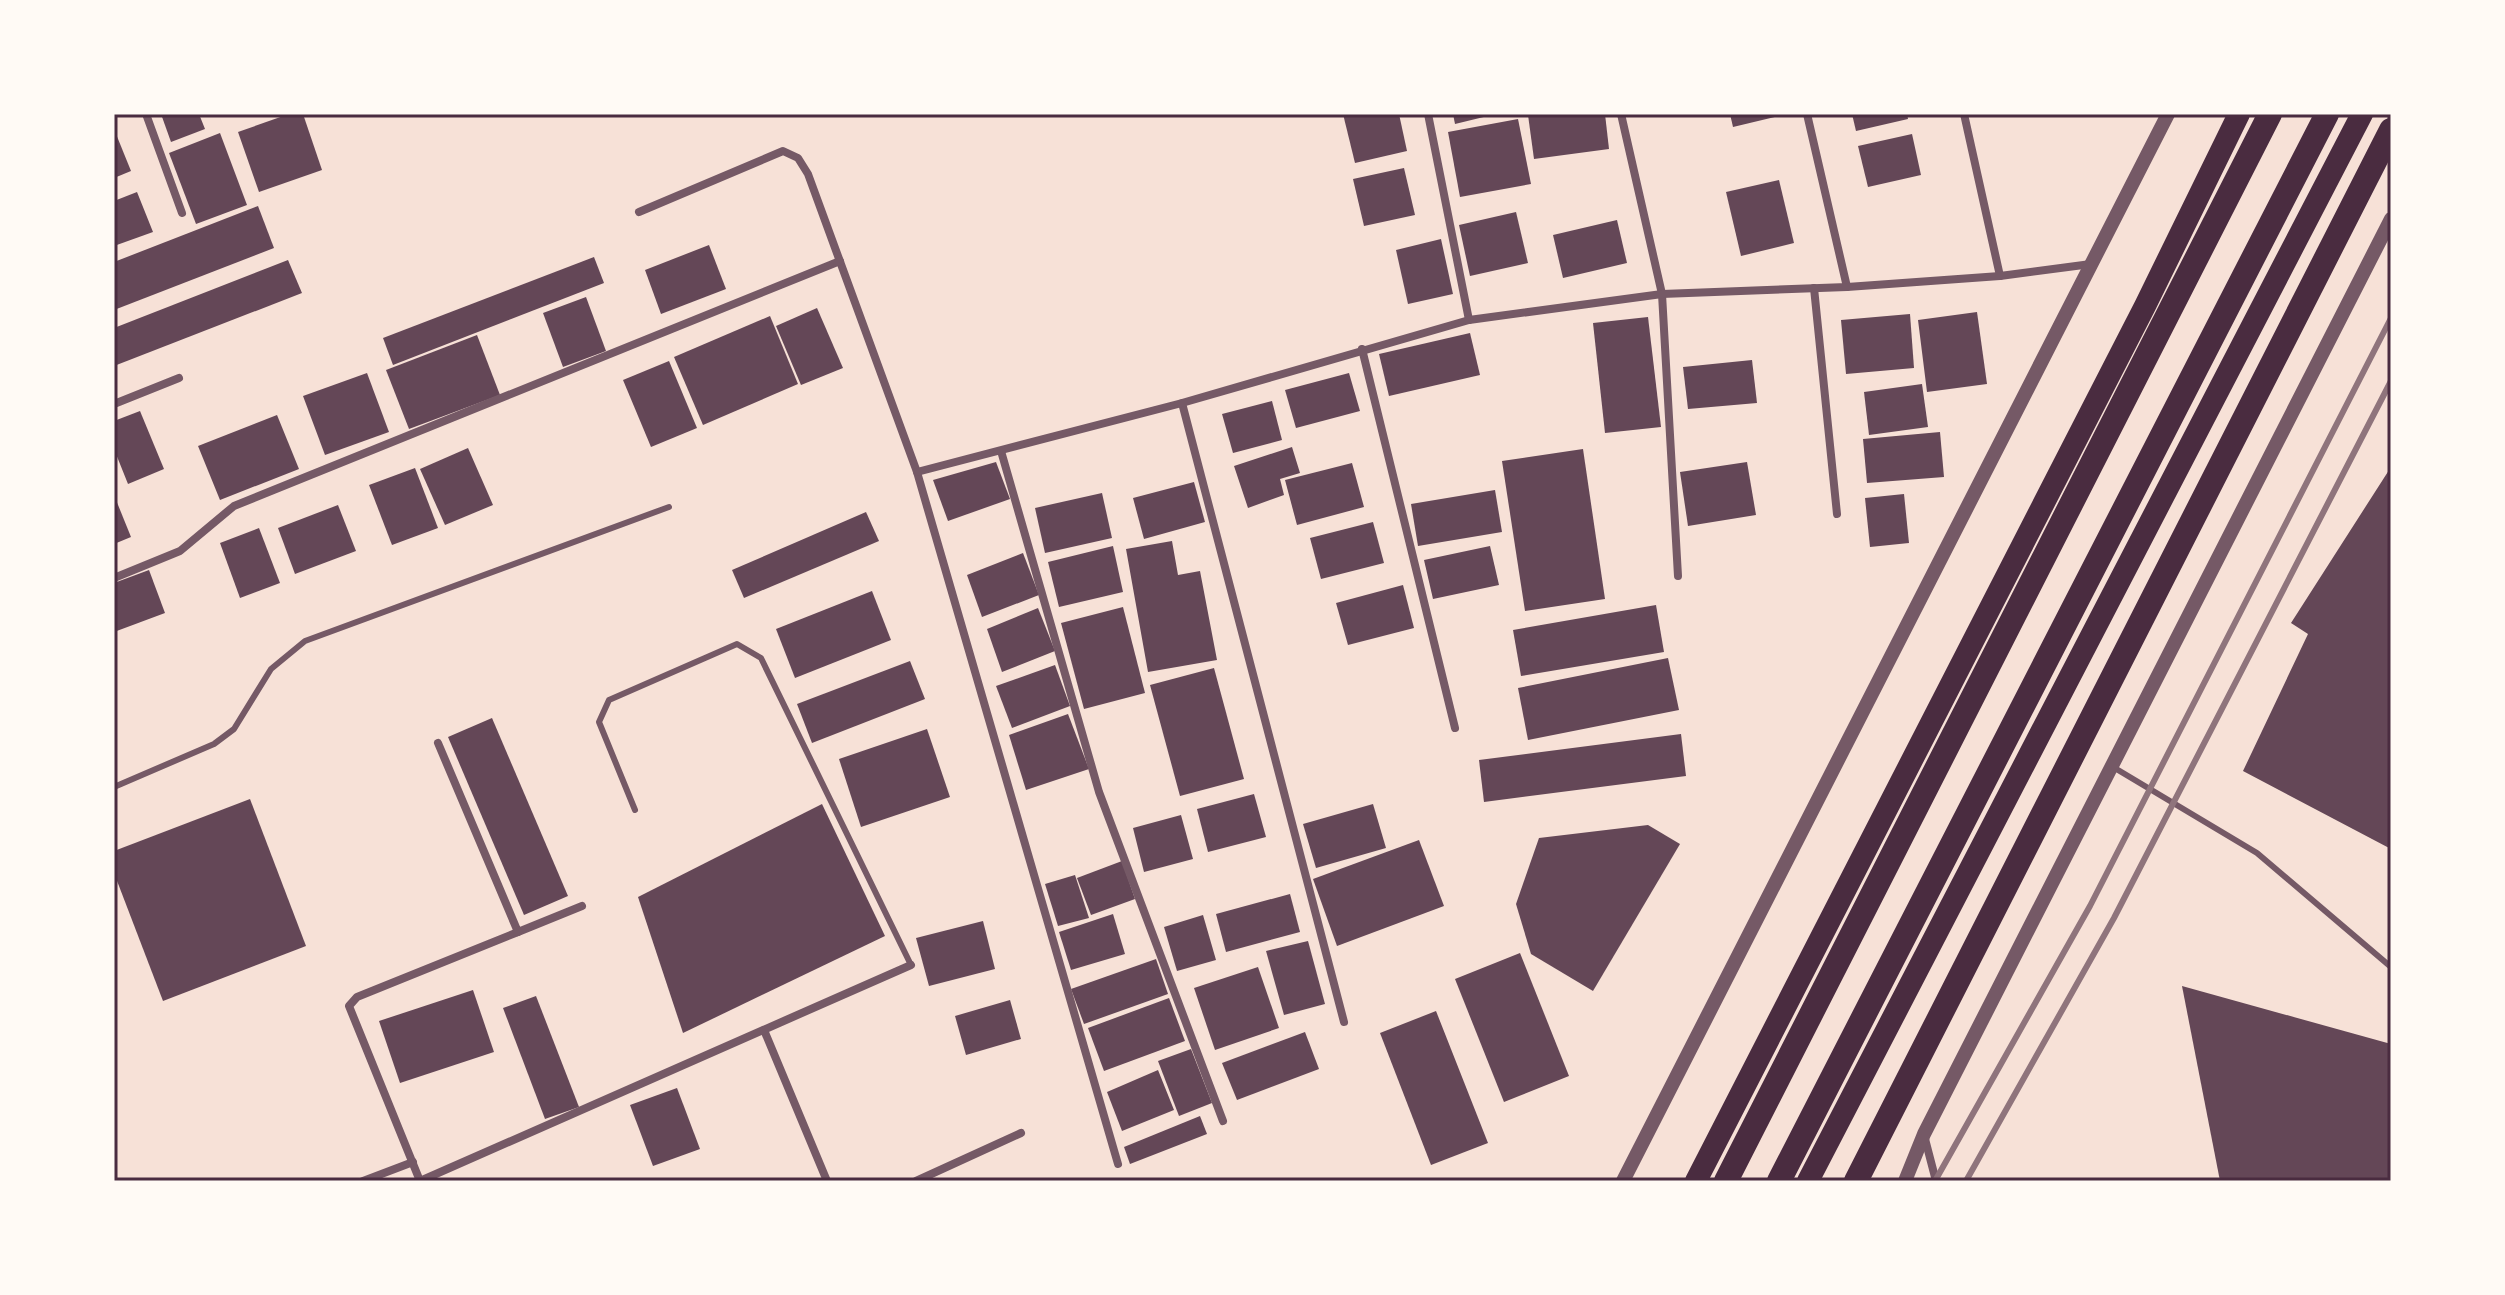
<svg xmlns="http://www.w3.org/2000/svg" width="2505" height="1295" font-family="'Varela Round',sans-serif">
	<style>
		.building { fill: #644757 }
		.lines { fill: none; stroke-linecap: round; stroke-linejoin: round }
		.service { stroke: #755966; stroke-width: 6 }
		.minor { stroke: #755966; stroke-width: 8 }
		.tertiary { stroke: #755966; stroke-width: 14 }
		.trunk { stroke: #4a2c40; stroke-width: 22 }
		.motorway { stroke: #4a2c40; stroke-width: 24 }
		.rail { stroke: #8f747c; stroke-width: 6 }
		.neatline { fill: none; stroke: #4a2c40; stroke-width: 3 }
	</style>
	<rect width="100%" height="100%" fill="#f7e1d7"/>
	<g class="building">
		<path d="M161,114H199L205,129L171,142Z"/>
		<path d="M289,114H303L322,170L259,192L238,132Z"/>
		<path d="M1343,114H1399L1407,151L1355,163Z"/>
		<path d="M1453,114H1492V115L1455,124Z"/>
		<path d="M1605,114L1609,149L1534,159L1528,115Z"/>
		<path d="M1730,114H1783V115L1733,127Z"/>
		<path d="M1852,114H1907L1908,119L1856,131Z"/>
		<path d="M1518,119L1531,184L1460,197L1448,132Z"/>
		<path d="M114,129L131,171L114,178Z"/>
		<path d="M220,133L247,205L196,224L169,153Z"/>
		<path d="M1912,134L1921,175L1868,187L1858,146Z"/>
		<path d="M1404,168L1415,215L1364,226L1353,179Z"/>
		<path d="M1779,180L1794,243L1741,256L1726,192Z"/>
		<path d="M137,192L153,232L114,246V201Z"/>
		<path d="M258,206L274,248L114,310V262Z"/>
		<path d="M1516,212L1528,263L1470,276L1459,225Z"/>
		<path d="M1617,220L1627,263L1563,278L1553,235Z"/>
		<path d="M1441,239L1453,294L1408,304L1396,250Z"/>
		<path d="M709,245L726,289L661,314L645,270Z"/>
		<path d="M594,257L604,283L393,365L383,338Z"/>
		<path d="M288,260L302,293L114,366V328Z"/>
		<path d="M586,297L606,351L563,367L543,313Z"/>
		<path d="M817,308L843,368L801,385L776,326Z"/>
		<path d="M1977,312L1987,384L1927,392L1918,320Z"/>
		<path d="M1910,314L1914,368L1846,374L1841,320Z"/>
		<path d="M770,316L798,384L703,425L674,357Z"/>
		<path d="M1648,317L1661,427L1605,433L1593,323Z"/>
		<path d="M1470,333L1480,375L1389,396L1379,354Z"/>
		<path d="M477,335L500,395L409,429L386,370Z"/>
		<path d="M1752,360L1757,403L1688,409L1683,367Z"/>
		<path d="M669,361L697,428L651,447L623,380Z"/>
		<path d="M367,373L389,432L325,455L303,396Z"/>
		<path d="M1349,373L1360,411L1296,428L1285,390Z"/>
		<path d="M1922,384L1928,427L1869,435L1864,392Z"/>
		<path d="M1272,401L1282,440L1233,453L1222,414Z"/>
		<path d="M140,411L164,469L128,484L114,449V421Z"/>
		<path d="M277,415L299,469L220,500L198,446Z"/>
		<path d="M1940,432L1944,477L1867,483L1863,439Z"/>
		<path d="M1292,447L1300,473L1280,479L1284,495L1248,508L1234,466Z"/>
		<path d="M468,448L493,505L445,525L420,469Z"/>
		<path d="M1583,449L1605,599L1525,611L1502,461Z"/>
		<path d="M996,462L1010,499L948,521L933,480Z"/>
		<path d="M1747,462L1756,515L1688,526L1680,472Z"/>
		<path d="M1352,463L1364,507L1297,525L1285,480Z"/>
		<path d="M2391,467V849L2243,771L2308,634L2291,623Z"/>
		<path d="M415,468L438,528L392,545L369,485Z"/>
		<path d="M1194,482L1205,522L1144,539L1133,498Z"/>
		<path d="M1495,490L1502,532L1418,546L1411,504Z"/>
		<path d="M1102,493L1112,538L1045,553L1035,508Z"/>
		<path d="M1904,494L1909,543L1870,547L1865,498Z"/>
		<path d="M114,495L131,537L114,544Z"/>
		<path d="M338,505L356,551L295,574L278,528Z"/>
		<path d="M866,512L879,541L744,598L732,570Z"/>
		<path d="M1373,522L1384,563L1321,579L1310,538Z"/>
		<path d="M259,528L280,583L240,598L220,543Z"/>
		<path d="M1172,541L1178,575L1200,571L1217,660L1148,672L1126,549Z"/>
		<path d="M1113,546L1123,592L1059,607L1048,562Z"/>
		<path d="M1490,546L1499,585L1433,599L1424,560Z"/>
		<path d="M1023,553L1039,595L982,617L967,575Z"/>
		<path d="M149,570L165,613L114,632V583Z"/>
		<path d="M1403,585L1414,628L1348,645L1336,603Z"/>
		<path d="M872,591L891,640L795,678L776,629Z"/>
		<path d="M1656,605L1664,652L1521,676L1513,630Z"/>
		<path d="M1123,607L1145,693L1084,709L1061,623Z"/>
		<path d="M1038,608L1055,651L1002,672L987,629Z"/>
		<path d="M1668,658L1679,710L1528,740L1518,688Z"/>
		<path d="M910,661L925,699L812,743L797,704Z"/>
		<path d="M1055,665L1070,706L1012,728L996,686Z"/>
		<path d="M1214,668L1244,779L1180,796L1150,685Z"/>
		<path d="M1068,714L1089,769L1026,790L1009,735Z"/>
		<path d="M492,718L568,896L524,915L448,737Z"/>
		<path d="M927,729L950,797L861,827L839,759Z"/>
		<path d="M1681,734L1686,776L1484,802L1479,760Z"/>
		<path d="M1254,794L1266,837L1208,852L1197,809Z"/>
		<path d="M250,799L306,946L163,1001L114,873V851Z"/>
		<path d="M822,804L885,936L683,1033L638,897Z"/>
		<path d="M1373,804L1386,848L1316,868L1303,824Z"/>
		<path d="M1181,815L1193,859L1144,872L1133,828Z"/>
		<path d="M1648,825L1680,844L1593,991L1531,954L1516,904L1539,838Z"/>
		<path d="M1419,840L1444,906L1337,946L1313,879Z"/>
		<path d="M1122,861L1135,899L1091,915L1077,878Z"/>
		<path d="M1075,875L1089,918L1058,926L1045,884Z"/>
		<path d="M1290,894L1300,932L1226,952L1216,914Z"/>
		<path d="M1113,914L1125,954L1071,970L1059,932Z"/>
		<path d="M1203,915L1216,960L1177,971L1164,927Z"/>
		<path d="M983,921L995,969L929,986L916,938Z"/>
		<path d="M1308,941L1325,1004L1284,1015L1266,951Z"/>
		<path d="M1520,953L1569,1076L1504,1102L1455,979Z"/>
		<path d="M1156,959L1168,994L1084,1024L1071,989Z"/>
		<path d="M1258,967L1279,1028L1215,1050L1194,988Z"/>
		<path d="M2182,986L2391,1044V1181H2220Z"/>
		<path d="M473,990L494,1052L400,1083L379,1021Z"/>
		<path d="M536,996L579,1107L545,1119L503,1008Z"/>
		<path d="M1169,998L1185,1041L1104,1071L1088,1028Z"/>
		<path d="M1010,1000L1021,1039L966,1055L955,1016Z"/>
		<path d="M1436,1011L1488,1143L1431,1165L1380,1033Z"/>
		<path d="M1305,1032L1319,1069L1237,1100L1222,1063Z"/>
		<path d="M1191,1049L1212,1103L1179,1116L1158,1061Z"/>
		<path d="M1158,1070L1174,1110L1122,1131L1107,1092Z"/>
		<path d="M677,1088L700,1149L653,1166L630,1105Z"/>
		<path d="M1200,1116L1207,1134L1130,1164L1124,1147Z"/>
	</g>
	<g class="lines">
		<g class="service">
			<path d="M2113,767L2257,853L2391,967"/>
			<path d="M114,787L214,744L234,729L271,669L305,641L669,507"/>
			<path d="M635,810L599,722L609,700L737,644L761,658L911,965"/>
		</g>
		<g class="minor">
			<path d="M146,114L182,213"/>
			<path d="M1428,114L1469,320"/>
			<path d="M1621,114L1662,294L1678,576"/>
			<path d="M1807,114L1847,287"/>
			<path d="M1964,114L2000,276"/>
			<path d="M639,212L783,151L798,158L808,174L917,472L1118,1164"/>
			<path d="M1814,288L1837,514"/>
			<path d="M1362,349L1455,728"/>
			<path d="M1182,403L1344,1022"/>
			<path d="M114,404L179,378"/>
			<path d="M1001,451L1099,792L1223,1121"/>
			<path d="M917,472L1182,403L1469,320L1662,294L1847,287L2000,276L2091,264"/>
			<path d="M114,578L180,551L234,506L840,261"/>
			<path d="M438,743L518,932L582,906"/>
			<path d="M764,1030L827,1181"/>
			<path d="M1924,1135L1936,1181"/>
			<path d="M363,1181L413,1162"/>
			<path d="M420,1181L911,965"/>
			<path d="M420,1181L349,1006L357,997L518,932"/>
			<path d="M916,1181L1021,1133"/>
		</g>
		<g class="tertiary">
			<path d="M1623,1181L2168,114"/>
			<path d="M1905,1181L1924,1134L2391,219"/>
		</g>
		<g class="trunk">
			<path d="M1696,1181L2145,306L2239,114"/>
			<path d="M1808,1181L2362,114"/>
		</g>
		<g class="motorway">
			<path d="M1726,1181L2270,114"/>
			<path d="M1779,1181L2327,114"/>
			<path d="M1856,1181L2391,130"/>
		</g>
		<g class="rail">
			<path d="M1935,1181L2090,906L2391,318"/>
			<path d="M1966,1181L2114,918L2391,381"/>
		</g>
	</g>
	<rect width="2505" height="1295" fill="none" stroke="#fffaf5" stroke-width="232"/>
	<rect x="116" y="116" width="2273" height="1063" class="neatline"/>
</svg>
